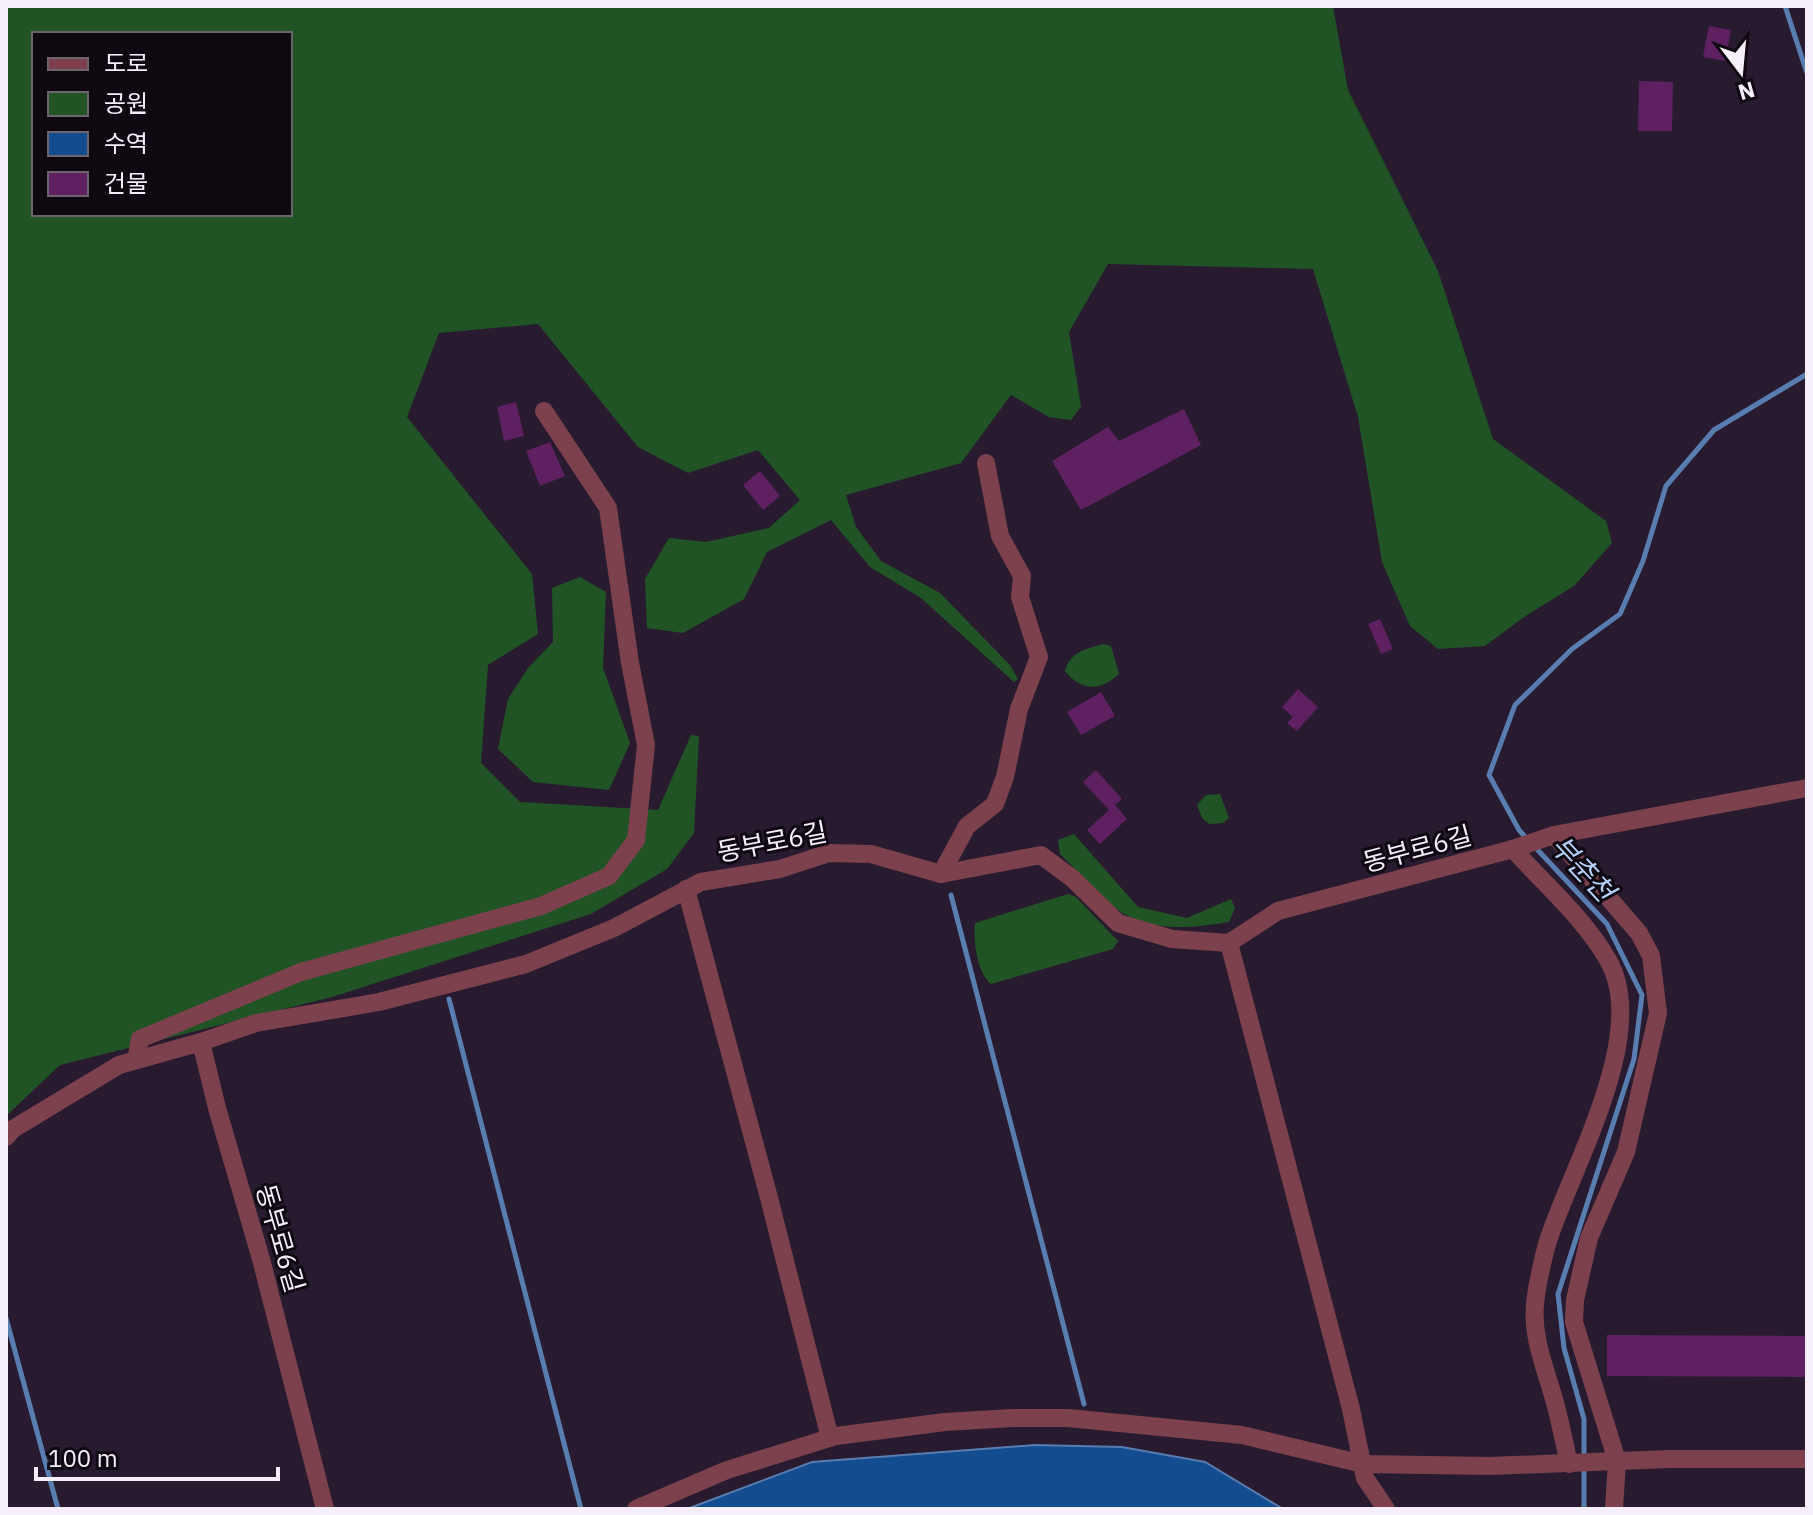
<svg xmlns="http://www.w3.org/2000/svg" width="1813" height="1515" font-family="'IBM Plex Sans','Noto Sans KR',sans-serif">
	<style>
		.green { fill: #215425; fill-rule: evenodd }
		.water { fill: #144c90; stroke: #587db0; stroke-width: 2 }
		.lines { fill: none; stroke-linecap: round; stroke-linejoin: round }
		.stream { stroke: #587db0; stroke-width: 5 }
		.building { fill: #5f2062 }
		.minor { stroke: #7d414d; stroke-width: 18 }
		.labels { text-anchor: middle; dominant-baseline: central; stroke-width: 6; stroke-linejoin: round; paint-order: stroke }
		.street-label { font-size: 26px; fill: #f7eefc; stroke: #0e0811 }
		.water-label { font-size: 28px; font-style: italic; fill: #b4d1f7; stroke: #0e0811 }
	</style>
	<rect width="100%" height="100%" fill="#281b30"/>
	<g class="green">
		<path d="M6,6H1333L1348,90L1438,271L1493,439L1606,521L1612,543L1574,586L1524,617L1485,646L1438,649L1410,626L1382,562L1358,417L1313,269L1108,264L1069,332L1081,407L1071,420L1049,417L1011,395L961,463L846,495L856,527L881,561L940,593L1010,665L1018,679L1014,682L921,598L870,567L831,520L767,552L744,599L683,633L647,628L645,579L669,538L706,542L769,528L800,500L758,450L688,473L638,447L538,324L439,333L407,417L532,574L538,634L488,665L481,763L520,802L658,810L691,735L699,736L694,833L667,869L591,914L332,997L60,1065L6,1116ZM34,34H290V214H34Z"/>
		<path d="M580,577L606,592L603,668L630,743L609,790L533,782L498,749L508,699L528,668L553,642L552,588Z"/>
		<path d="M1103,644L1111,646L1119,674C1100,692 1081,691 1065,671C1070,652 1086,649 1103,644Z"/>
		<path d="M1220,794L1229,818L1223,823L1209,824L1202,818L1197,805L1206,795Z"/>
		<path d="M1074,834L1138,907L1187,918L1231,899L1235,908L1229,922C1193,928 1158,932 1124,914C1106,904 1077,870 1060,854L1058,840Z"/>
		<path d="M1068,894L1076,897L1118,941L1113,949L991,984C977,973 973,940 975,923Z"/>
	</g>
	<path class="water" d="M1035,1445L1122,1447L1205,1462L1283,1509H687L812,1462Z"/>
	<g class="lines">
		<g class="stream">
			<path d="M1785,6L1807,73"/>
			<path d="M1527,839L1519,830L1489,775L1515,705L1572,649L1620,614L1643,561L1666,486L1714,430L1807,374"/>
			<path d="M1534,846L1607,924L1642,995L1634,1059L1558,1294L1564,1348L1584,1419V1509"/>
			<path d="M951,895L1084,1404"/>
			<path d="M449,999L581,1509"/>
			<path d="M6,1318L58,1509"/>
		</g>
	</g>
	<g class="building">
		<path d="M1709,26L1731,30L1725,61L1703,57Z"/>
		<path d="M1639,81L1673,82L1672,131H1638Z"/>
		<path d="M516,402L524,436L504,441L497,407Z"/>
		<path d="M1184,409L1201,445L1081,510L1052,461L1108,427L1119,441Z"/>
		<path d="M550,442L565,476L540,486L526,451Z"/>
		<path d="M760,471L780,496L763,510L743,485Z"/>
		<path d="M1380,619L1393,649L1381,654L1368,624Z"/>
		<path d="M1298,689L1318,707L1297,731L1287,723L1293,717L1282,707Z"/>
		<path d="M1101,692L1115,716L1081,735L1067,712Z"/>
		<path d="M1096,770L1122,799L1115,805L1127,819L1100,844L1087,830L1109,810L1083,782Z"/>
		<path d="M1607,1335L1807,1336V1377L1607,1376Z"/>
	</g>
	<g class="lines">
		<g class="minor">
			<path d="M1554,835L1639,933L1651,956L1658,1013L1626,1152L1589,1238L1575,1300L1574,1322L1617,1461L1614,1509"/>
			<path d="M1513,849C1545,885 1584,918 1608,960C1651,1034 1570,1170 1547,1244C1542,1263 1537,1285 1535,1304C1532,1338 1545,1367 1554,1399C1560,1420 1564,1442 1569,1464"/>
			<path d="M941,874L967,826L995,804L1005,777L1019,709L1039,657L1020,597L1022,576L1000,536L986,463"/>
			<path d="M686,889L768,1194L830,1438"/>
			<path d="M1229,943L1351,1409L1365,1478L1386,1509"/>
			<path d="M136,1060L140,1039L301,972L541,906L609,876L636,840L646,745L630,663L608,508L544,411"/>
			<path d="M6,1137L13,1129L119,1065L201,1042"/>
			<path d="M325,1509L261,1259L217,1108L201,1042L256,1023L379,1002L526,964L614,928L701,882L780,869L829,853L871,854L941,874L1041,855L1073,879L1118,923L1172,939L1229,943L1278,911L1513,849L1554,835L1807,788"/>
			<path d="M636,1509L727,1470L836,1436L945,1422L1012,1418H1068L1242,1435L1363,1464L1490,1466L1670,1459H1807"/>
		</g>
	</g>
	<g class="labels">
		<g class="street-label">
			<text transform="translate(772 841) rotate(-11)">동부로6길</text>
			<text transform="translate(1417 848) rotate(-15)">동부로6길</text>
			<text transform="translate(281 1238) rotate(74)">동부로6길</text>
		</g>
		<g class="water-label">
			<text transform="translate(1583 868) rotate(47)">부춘천</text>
		</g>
	</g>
	<rect width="1813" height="1515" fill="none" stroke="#f7eefc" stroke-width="16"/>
	<rect x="32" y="32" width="260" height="184" fill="#0e0811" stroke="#6b646f" stroke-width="2"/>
	<rect x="48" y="58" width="40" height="12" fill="#7d414d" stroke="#6b646f" stroke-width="2"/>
	<text x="104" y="72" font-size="24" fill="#f7eefc">도로</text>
	<rect x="48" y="92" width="40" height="24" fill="#215425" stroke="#6b646f" stroke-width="2"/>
	<text x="104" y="112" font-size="24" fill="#f7eefc">공원</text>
	<rect x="48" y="132" width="40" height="24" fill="#144c90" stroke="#6b646f" stroke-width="2"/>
	<text x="104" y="152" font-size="24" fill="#f7eefc">수역</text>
	<rect x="48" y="172" width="40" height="24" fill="#5f2062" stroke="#6b646f" stroke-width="2"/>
	<text x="104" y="192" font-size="24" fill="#f7eefc">건물</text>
	<g transform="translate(1741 72) rotate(164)" stroke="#0e0811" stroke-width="6" paint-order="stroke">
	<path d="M0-6L14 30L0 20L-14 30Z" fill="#f7eefc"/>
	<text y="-12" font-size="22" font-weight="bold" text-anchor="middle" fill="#f7eefc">N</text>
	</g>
	<path d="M36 1467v12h242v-12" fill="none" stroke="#f7eefc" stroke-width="4"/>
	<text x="48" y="1467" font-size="24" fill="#f7eefc" stroke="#0e0811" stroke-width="6" paint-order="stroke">100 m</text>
</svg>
